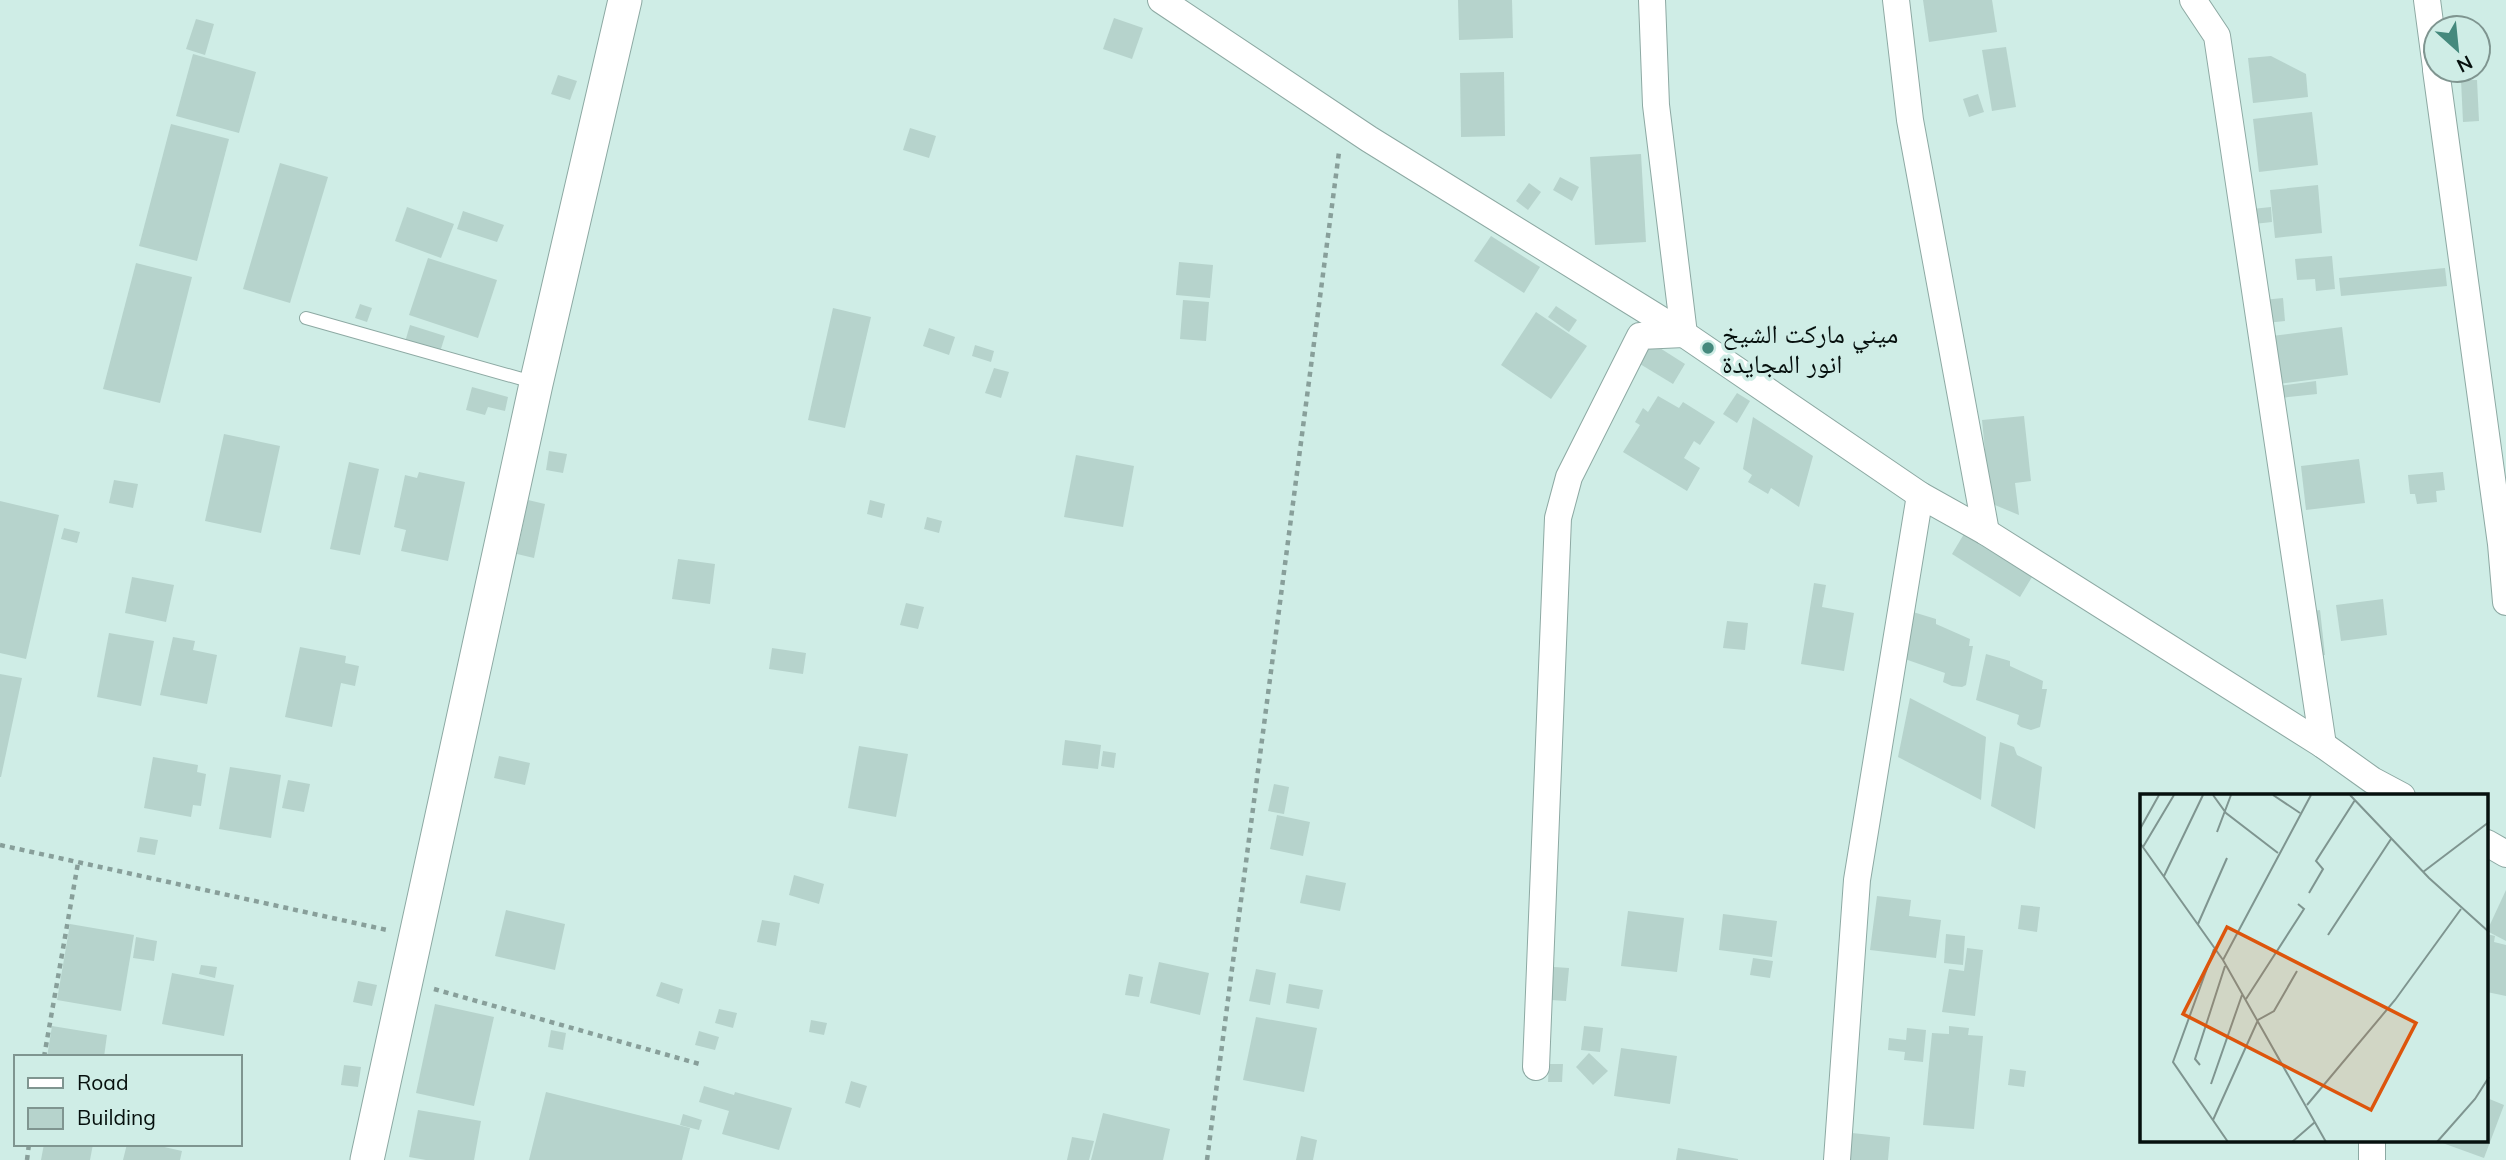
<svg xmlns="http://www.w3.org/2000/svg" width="2506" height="1160" font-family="Mulish,'Noto Naskh Arabic',sans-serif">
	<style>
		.building { fill: #b6d3cc }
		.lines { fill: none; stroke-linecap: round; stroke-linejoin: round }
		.service-casing { stroke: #8da9a3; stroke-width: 14 }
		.minor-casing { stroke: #8da9a3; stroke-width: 28 }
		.tertiary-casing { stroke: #8da9a3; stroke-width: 35 }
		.path { stroke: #889f9a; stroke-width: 4.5; stroke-dasharray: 5 5; stroke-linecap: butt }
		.service { stroke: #fff; stroke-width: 12 }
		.minor { stroke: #fff; stroke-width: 26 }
		.tertiary { stroke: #fff; stroke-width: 33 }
		.poi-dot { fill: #45897d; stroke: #cfede6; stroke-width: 2.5 }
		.labels { text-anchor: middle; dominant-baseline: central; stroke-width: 7; stroke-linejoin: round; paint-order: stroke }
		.poi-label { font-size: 26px; fill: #06100e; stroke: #cfede6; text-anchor: start }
		.inset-road { fill: none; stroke: #7f9590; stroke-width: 2 }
		.view { fill: #dd550c; fill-opacity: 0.15; stroke: #dd550c; stroke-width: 3.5 }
		.inset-edge { fill: none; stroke: #06100e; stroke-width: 3.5 }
	</style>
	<rect width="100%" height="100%" fill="#cfede6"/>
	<g class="building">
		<path d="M1458,0H1512L1513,38L1459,40Z"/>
		<path d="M1923,0H1992L1997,32L1929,42Z"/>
		<path d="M1114,18L1143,28L1132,59L1103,49Z"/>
		<path d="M196,19L214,24L205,55L186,49Z"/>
		<path d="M2006,47L2016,107L1992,111L1982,50Z"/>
		<path d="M193,54L256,72L239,133L176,116Z"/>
		<path d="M2271,56L2306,74L2308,97L2253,103L2248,58Z"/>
		<path d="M1504,72L1505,136L1461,137L1460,73Z"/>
		<path d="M558,75L577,81L570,100L551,94Z"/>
		<path d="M2461,80H2477L2479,121L2463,122Z"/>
		<path d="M1978,94L1984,112L1969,117L1963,99Z"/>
		<path d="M2312,112L2318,165L2259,172L2253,119Z"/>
		<path d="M171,124L229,139L197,261L139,246Z"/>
		<path d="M910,128L936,136L929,158L903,150Z"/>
		<path d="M1641,154L1646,242L1595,245L1590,157Z"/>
		<path d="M280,163L328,177L290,303L243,289Z"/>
		<path d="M1560,177L1579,187L1572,201L1553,190Z"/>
		<path d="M1529,183L1541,192L1528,210L1516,201Z"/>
		<path d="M2318,185L2322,233L2275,238L2270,190Z"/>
		<path d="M407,207L454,224L441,258L395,241Z"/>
		<path d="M2271,207L2272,222L2254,224L2252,209Z"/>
		<path d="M463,211L504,225L497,242L457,229Z"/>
		<path d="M1491,236L1540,267L1524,293L1474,261Z"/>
		<path d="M2332,256L2335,289L2316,291L2315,279L2297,280L2295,259Z"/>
		<path d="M428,258L497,280L478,338L409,315Z"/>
		<path d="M1179,262L1213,265L1210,298L1176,295Z"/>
		<path d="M136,263L192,277L160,403L103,389Z"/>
		<path d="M2445,268L2447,286L2341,296L2339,278Z"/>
		<path d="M2283,298L2285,321L2266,323L2263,300Z"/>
		<path d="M1183,300L1209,302L1206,341L1180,339Z"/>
		<path d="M360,304L372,308L367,322L355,318Z"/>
		<path d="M1556,306L1577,320L1569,332L1548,317Z"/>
		<path d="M833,308L871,317L845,428L808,420Z"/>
		<path d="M1536,312L1587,346L1551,399L1501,365Z"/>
		<path d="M410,325L445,336L440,352L405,342Z"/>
		<path d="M2342,327L2348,375L2278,384L2272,336Z"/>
		<path d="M929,328L955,337L949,355L923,346Z"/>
		<path d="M1652,343L1685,364L1673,384L1640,364Z"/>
		<path d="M975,345L994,351L991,362L972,356Z"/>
		<path d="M994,368L1009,372L1001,398L985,393Z"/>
		<path d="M2316,381L2317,394L2280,398L2278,386Z"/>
		<path d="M472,387L508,397L505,411L488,407L485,415L466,410Z"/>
		<path d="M1737,393L1750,401L1737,423L1723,414Z"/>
		<path d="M1658,396L1679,408L1683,402L1715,422L1700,445L1694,441L1684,458L1700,468L1687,491L1623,452L1640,425L1635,422L1643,408L1648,412Z"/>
		<path d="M2024,416L2031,481L2015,483L2019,515L1990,503L1982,420Z"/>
		<path d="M1753,417L1813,456L1799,507L1771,488L1768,494L1748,482L1752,475L1743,469Z"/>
		<path d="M224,434L280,446L261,533L205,521Z"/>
		<path d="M549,451L567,454L563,473L546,470Z"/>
		<path d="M1076,455L1134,466L1123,527L1064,517Z"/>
		<path d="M2359,459L2365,503L2306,510L2301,466Z"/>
		<path d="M349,462L379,469L360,555L330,549Z"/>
		<path d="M419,472L465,482L448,561L401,551L406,530L394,527L405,475L417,478Z"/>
		<path d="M2443,472L2445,490L2436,491L2437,502L2417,504L2415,494H2410L2408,475Z"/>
		<path d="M114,480L138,484L133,508L109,503Z"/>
		<path d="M528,500L545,504L534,558L517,554Z"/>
		<path d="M870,500L885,504L882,518L867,514Z"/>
		<path d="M0,501L59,515L26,659L0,653Z"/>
		<path d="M927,517L942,521L939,533L924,529Z"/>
		<path d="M64,528L80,532L77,543L61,539Z"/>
		<path d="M1964,534L2032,577L2020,597L1952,554Z"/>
		<path d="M678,559L715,564L710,604L672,599Z"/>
		<path d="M132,577L174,585L166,622L125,613Z"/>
		<path d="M1814,583L1826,585L1822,607L1854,613L1844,671L1801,664Z"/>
		<path d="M2383,599L2387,635L2341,641L2336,605Z"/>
		<path d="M906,603L924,607L918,629L900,625Z"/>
		<path d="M2320,610L2325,655L2310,657L2305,612Z"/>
		<path d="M1913,612L1936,619V624L1970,639L1969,646H1973L1966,685L1962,687L1952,686L1943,682L1945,673L1902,658Z"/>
		<path d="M1727,621L1748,623L1745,650L1723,648Z"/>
		<path d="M109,633L154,641L141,706L97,697Z"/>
		<path d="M173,637L195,641L193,650L217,655L207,704L160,695Z"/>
		<path d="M300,647L346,656L345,663L359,666L355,686L341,683L332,727L285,717Z"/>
		<path d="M772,648L806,653L803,674L769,669Z"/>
		<path d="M1986,654L2010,661V666L2043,681L2042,689H2047L2040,727L2031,730L2021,727L2017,724L2019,715L1976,700Z"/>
		<path d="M0,674L22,678L1,777H0Z"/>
		<path d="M1910,698L1986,737L1981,800L1898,757Z"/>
		<path d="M1065,740L1101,745L1098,769L1062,765Z"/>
		<path d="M2000,742L2014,747L2017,755L2042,767L2035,829L1991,806Z"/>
		<path d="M859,746L908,754L896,817L848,808Z"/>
		<path d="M1103,751L1116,753L1114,768L1101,766Z"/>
		<path d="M499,756L530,763L525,785L494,778Z"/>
		<path d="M153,757L198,765L197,772L206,774L201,806L193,805L191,817L144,808Z"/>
		<path d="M230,767L281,775L271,838L219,829Z"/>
		<path d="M288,780L310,784L304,812L282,808Z"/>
		<path d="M1274,784L1289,787L1284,814L1268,811Z"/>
		<path d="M1277,815L1310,822L1303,856L1270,849Z"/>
		<path d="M140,837L158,840L155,855L137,852Z"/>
		<path d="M794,875L824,884L819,904L789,895Z"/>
		<path d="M1306,875L1346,883L1340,911L1300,903Z"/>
		<path d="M2506,890V941L2487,931Z"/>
		<path d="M1877,896L1911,900L1909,916L1941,920L1936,958L1870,950Z"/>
		<path d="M2021,905L2040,907L2037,932L2018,929Z"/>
		<path d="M506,910L565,924L555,970L495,956Z"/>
		<path d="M1628,911L1684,918L1677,972L1621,966Z"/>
		<path d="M1723,914L1777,921L1772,957L1719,950Z"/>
		<path d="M762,920L780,923L776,946L757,942Z"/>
		<path d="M70,924L134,935L121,1011L57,1000Z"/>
		<path d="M1946,934L1965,936L1963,965L1944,963Z"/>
		<path d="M2487,934L2495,936L2494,942L2506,945V996L2487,992Z"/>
		<path d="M136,937L157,941L154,961L133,958Z"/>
		<path d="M1967,948L1983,950L1975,1016L1942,1012L1949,969L1964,971Z"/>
		<path d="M1753,958L1773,961L1770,978L1750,975Z"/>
		<path d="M1159,962L1209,973L1200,1015L1150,1003Z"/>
		<path d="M201,965L217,967L215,978L199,974Z"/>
		<path d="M1554,967L1569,968L1566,1001L1551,1000Z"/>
		<path d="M1256,969L1276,973L1270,1005L1249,1001Z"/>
		<path d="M172,973L234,985L224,1036L162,1024Z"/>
		<path d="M1129,974L1143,977L1139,997L1125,995Z"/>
		<path d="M358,981L377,985L372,1006L353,1002Z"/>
		<path d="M661,982L683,989L679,1004L656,996Z"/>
		<path d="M1289,984L1323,990L1319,1009L1286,1003Z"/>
		<path d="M435,1004L494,1017L474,1106L416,1093Z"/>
		<path d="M719,1009L737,1013L733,1028L715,1023Z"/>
		<path d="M1256,1017L1317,1028L1304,1092L1243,1080Z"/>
		<path d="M811,1020L827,1023L824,1035L809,1032Z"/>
		<path d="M52,1026L107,1035L104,1057H47Z"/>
		<path d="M1584,1026L1603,1028L1600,1052L1581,1050Z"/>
		<path d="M1949,1026L1969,1028L1968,1035L1983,1036L1974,1129L1923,1125L1932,1033L1949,1034Z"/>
		<path d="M1907,1028L1926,1030L1923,1062L1904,1060L1905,1052L1888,1050L1889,1038L1906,1040Z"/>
		<path d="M551,1030L566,1033L563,1050L548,1047Z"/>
		<path d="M699,1031L719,1037L715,1050L695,1045Z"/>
		<path d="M1621,1048L1677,1056L1670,1104L1614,1096Z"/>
		<path d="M1589,1053L1608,1071L1593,1085L1576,1067Z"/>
		<path d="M1549,1064H1563L1562,1082H1548Z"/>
		<path d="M344,1065L361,1067L358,1087L341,1085Z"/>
		<path d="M2010,1069L2026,1071L2024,1087L2008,1085Z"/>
		<path d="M851,1081L867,1086L860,1108L845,1103Z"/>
		<path d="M704,1086L734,1095L735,1092L792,1108L779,1150L722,1134L729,1111L699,1102Z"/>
		<path d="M546,1092L690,1128L682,1160H529Z"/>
		<path d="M2487,1098L2504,1105L2484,1158L2437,1141H2487Z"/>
		<path d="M418,1110L481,1121L474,1160H426L409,1157Z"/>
		<path d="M1103,1113L1170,1129L1163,1160H1091Z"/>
		<path d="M683,1114L702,1120L699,1130L680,1125Z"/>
		<path d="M1852,1133L1890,1137L1888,1160H1850Z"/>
		<path d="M1301,1136L1317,1140L1313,1160H1296Z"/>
		<path d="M1072,1137L1094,1141L1089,1160H1067Z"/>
		<path d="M44,1144H93L90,1160H41Z"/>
		<path d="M127,1144H151L182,1151L180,1160H123Z"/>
		<path d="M1678,1148L1738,1159V1160H1676Z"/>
	</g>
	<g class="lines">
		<defs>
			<path id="service" d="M306,318L536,383"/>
			<g id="minor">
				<path d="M1161,0L1369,139L1684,334L1920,495L1986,532L2323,745L2372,780L2402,796"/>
				<path d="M1896,0L1910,120L1986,532"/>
				<path d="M2193,0L2217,36L2323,745"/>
				<path d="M2427,0L2436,68"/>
				<path d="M2436,70L2501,544L2506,602"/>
				<path d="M2487,843L2506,854"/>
				<path d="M1536,1067L1558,518L1569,477L1640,336L1684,334L1656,105L1652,0"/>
				<path d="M1837,1160L1857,880L1920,495"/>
				<path d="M2372,1160V1141"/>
			</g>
			<path id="tertiary" d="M367,1160L536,384L625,0"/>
		</defs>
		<use href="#service" class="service-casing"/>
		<use href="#minor" class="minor-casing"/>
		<use href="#tertiary" class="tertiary-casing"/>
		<g class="path">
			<path d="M0,845L387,930"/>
			<path d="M434,989L703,1065"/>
			<path d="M44,1057L78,863"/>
			<path d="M27,1160L29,1144"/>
			<path d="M1207,1160L1339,152"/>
		</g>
		<use href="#service" class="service"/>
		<use href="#minor" class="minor"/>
		<use href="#tertiary" class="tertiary"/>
	</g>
	<circle class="poi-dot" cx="1708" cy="348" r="7"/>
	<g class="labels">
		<g class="poi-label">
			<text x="1722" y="333">ميني ماركت الشيخ<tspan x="1722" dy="30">انور المجايدة</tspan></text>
		</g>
	</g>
	<g transform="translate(2140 794)">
		<rect width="348" height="348" fill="#cfede6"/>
		<path class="inset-road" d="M73,1L86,19L138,59M133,1L160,19M210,1L289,84L349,138M0,35L19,1M77,38L91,1M0,49L83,166L186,348M3,53L34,1M283,78L349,28M24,82L63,1M169,99L183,75L176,67L215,6M58,130L87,64M188,141L251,45M74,155L33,268L88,348M83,166L171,1M106,205L164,115L158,110M60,271L55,265L85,172M71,290L102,201M167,311L255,206L321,115M73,326L118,226L134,217L157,177M152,348L175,328M297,348L335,305L349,283"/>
		<path class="view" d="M87,133L276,229L231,316L43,220Z"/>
		<rect width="348" height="348" class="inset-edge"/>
	</g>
	<rect x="14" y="1055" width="228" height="91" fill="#cfede6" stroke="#7f9590" stroke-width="2"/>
	<rect x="28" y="1078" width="35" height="10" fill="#ffffff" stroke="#7f9590" stroke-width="2"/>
	<text x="77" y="1090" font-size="21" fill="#06100e">Road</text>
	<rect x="28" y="1108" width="35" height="21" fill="#b6d3cc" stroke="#7f9590" stroke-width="2"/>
	<text x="77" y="1125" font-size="21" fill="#06100e">Building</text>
	<g transform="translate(2457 49) rotate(153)"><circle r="33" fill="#cfede6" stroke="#7f9590" stroke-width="2"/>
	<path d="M0-5L12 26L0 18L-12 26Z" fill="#45897d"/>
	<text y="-10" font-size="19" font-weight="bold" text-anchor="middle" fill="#06100e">N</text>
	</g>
</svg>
